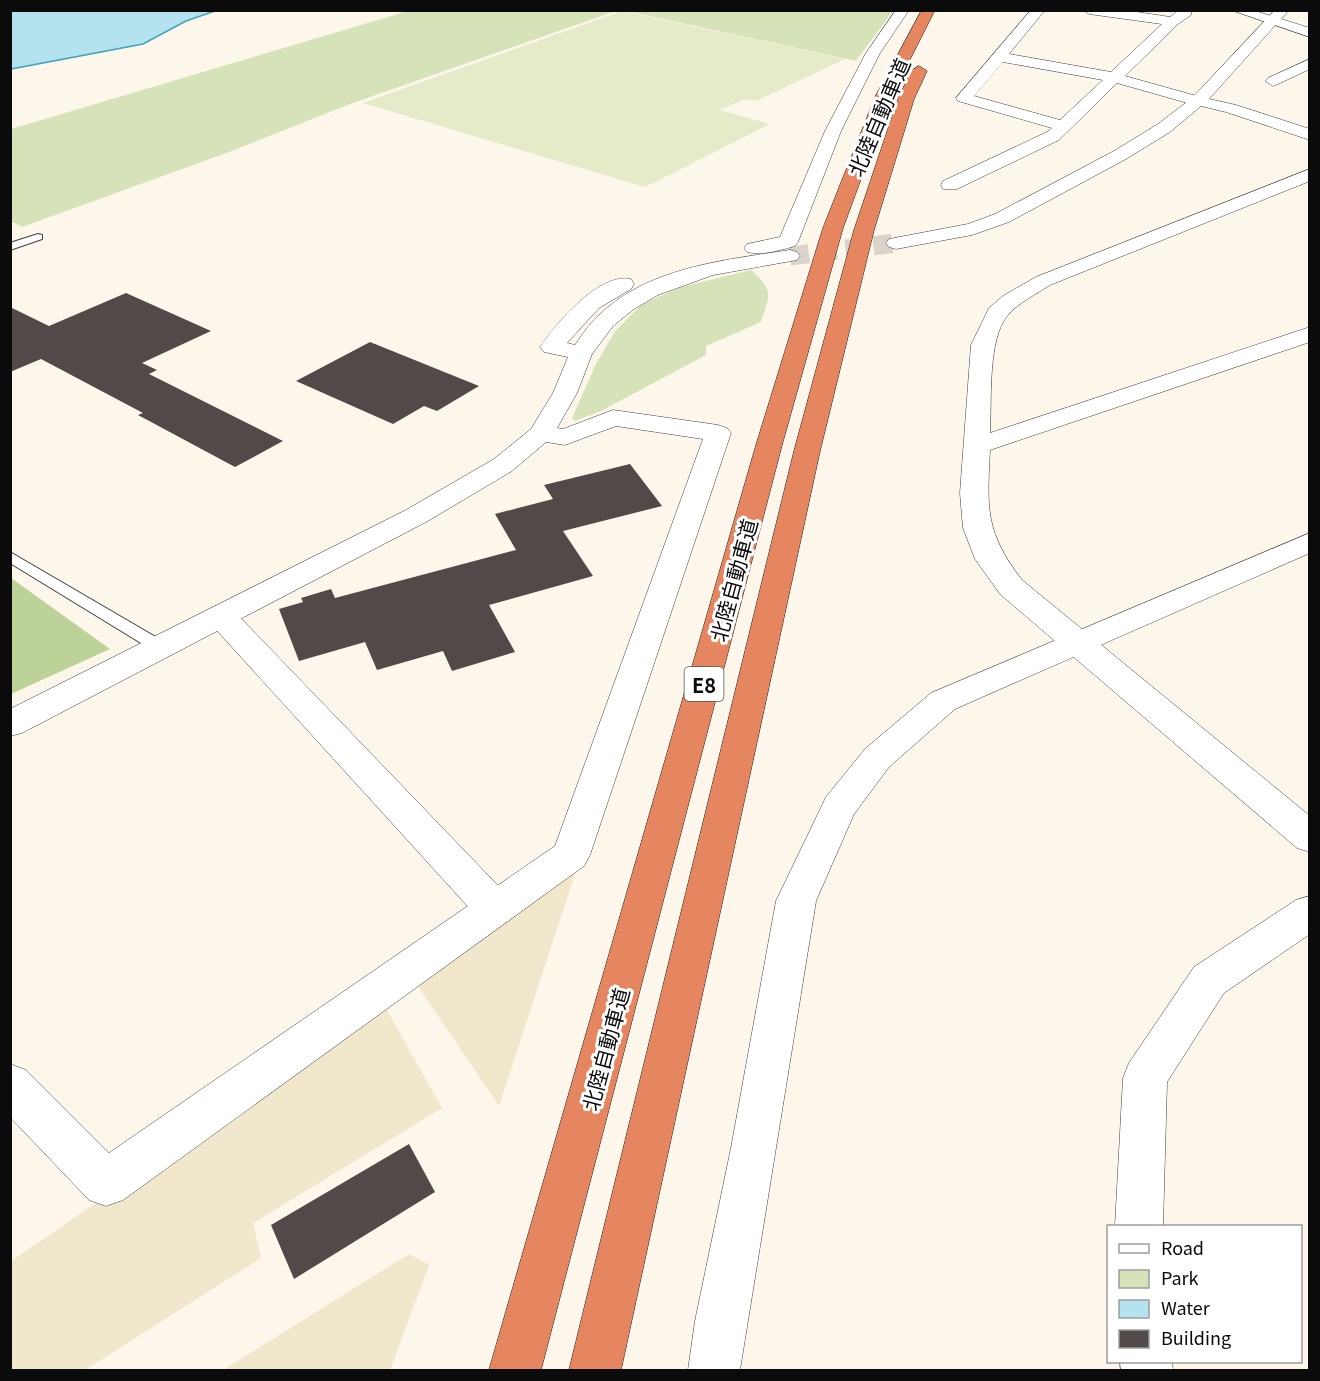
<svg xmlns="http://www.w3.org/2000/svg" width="1320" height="1381" font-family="Georgia,'Noto Sans JP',serif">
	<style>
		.farmland { fill: #f0e7cd }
		.green { fill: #d6e3b8 }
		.forest { fill: #bcd299 }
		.pitch { fill: #e5ebc9 }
		.water { fill: #b4e3ef; stroke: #42a2bf; stroke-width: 1.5 }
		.building { fill: #524a48 }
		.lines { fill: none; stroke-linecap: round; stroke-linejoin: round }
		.tertiary-tunnel { stroke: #d9d3c9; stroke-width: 19; stroke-dasharray: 19 9; stroke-linecap: butt }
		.service-casing { stroke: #3e3e3e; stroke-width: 2 }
		.minor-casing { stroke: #3e3e3e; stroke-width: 1 }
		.tertiary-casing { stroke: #3e3e3e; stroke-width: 1 }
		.motorway-casing { stroke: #1c1c1c; stroke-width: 1 }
		.service { fill: #fff; fill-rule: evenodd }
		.minor { fill: #fff; fill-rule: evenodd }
		.tertiary { fill: #fff; fill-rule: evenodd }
		.motorway { fill: #e68660; fill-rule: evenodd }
		.labels { text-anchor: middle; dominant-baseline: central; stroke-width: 6; stroke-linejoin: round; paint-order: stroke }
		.shield { fill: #fff; stroke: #545454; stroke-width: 1.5 }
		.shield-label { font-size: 20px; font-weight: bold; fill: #0b0b0b }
		.street-label { font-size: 21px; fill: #0b0b0b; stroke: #fff }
	</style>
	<rect width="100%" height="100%" fill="#fdf6ea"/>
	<g class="farmland">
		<path d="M576,871L499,1106L417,985Z"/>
		<path d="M384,1005L442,1108L253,1223L261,1258L85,1370H11L10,1262Z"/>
		<path d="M409,1254L429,1265L390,1370H223Z"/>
	</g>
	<g class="green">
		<path d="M408,11H616L350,104L229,152L22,227L11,221V129Z"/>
		<path d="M626,11L893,10V11L856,61Z"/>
		<path d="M751,270C774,290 770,295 761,322L706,346V355L601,411L575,421L572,418L595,366L615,331L641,305L681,287Z"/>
	</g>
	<path class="forest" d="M10,578H11L110,649L11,694Z"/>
	<path class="pitch" d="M622,11L845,59L756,101L745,99L720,110L770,124L645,187L363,103Z"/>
	<path class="water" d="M11,10H215V11L186,21L143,44L11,69Z"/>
	<g class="building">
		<path d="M126,293L211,331L142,363L157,370L149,374L283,441L235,467L138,415L143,413L41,359L10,372V307L49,326Z"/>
		<path d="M370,342L479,386L437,411L424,406L393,424L296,381Z"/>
		<path d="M630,464L662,506L563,531L593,576L489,605L515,652L452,671L443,651L377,670L365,642L299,661L279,609L303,602L301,598L331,589L335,598L516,550L495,514L553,499L544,485Z"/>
		<path d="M409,1144L435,1192L294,1279L271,1225Z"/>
	</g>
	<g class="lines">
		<path class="tertiary-tunnel" d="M790,256L896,243"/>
		<defs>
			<g id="service">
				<path d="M38,234L42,235V239L10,250V243Z"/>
				<path d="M10,552L166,643L168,647L166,651H154L10,563Z"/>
			</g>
			<g id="minor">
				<path d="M1031,10H1045L1009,54L1111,72L1162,24L1089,14L1083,10H1124L1170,17L1179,10H1192L1191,15L1178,24L1125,76L1204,98L1206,101L1198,106L1117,83L1059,140L957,189H943L941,185L943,181L1047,132L1052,128L958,101L956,98ZM1003,62L1103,80L1060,120L974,96Z"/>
				<path d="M1231,10H1252L1310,28V37Z"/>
				<path d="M1310,59V69L1278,84L1273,86L1265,81L1268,78Z"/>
				<path d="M1310,169V181L1050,285C1037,294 1019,302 1008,315C987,339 992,401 990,433L1310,327V342L990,450C987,509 985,532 1022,580L1310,816V852L1297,848L1000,594L975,559L963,528L960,493L971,345L989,308L1003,296L1036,277Z"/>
				<path d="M221,606L232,609L509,897L515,909L509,921L495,925L481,921L210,623L206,616L210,609Z"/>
				<path d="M1310,896V934L1224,993L1167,1082L1163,1226H1115L1123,1078L1129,1063L1194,967L1296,900Z"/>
				<path d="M1120,1362H1172L1173,1370H1121Z"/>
			</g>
			<g id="tertiary">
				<path d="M896,10H909L880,53L841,131L798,242L795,246C781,250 761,256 747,252L744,248L747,244L780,237L825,131L866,53Z"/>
				<path d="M1275,10H1289L1209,99L1236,105L1310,129V140L1226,112L1201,106L1170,132L1126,159L1009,222L972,235L896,249L889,247L886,243L889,239L968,224L995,214L1114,151L1158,124L1192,98Z"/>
				<path d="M790,250L797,252L800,256L797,260L713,275L658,295L634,309L613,326L592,354L577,393L557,428L563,429L613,410L718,425L727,428L731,433L590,855L584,866L123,1200L106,1206L89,1200L10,1117V1064L26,1070L109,1153L555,846L703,439L616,426L565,445L546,442L512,471L426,522L22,733L10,736V709L406,510L494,459L531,429L553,393L568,357L544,352L540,347C556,324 599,272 631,279L634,284L631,289L599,308L567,343L575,345C582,335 589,324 598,316C648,267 725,260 790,250Z"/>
				<path d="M1310,533V553L955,709L889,767L854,814L816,901L740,1370H688L695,1321L731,1148L776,901L826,797L865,749L931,693Z"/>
			</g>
			<g id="motorway">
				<path d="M922,10H935L891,97L843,228L782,445L541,1370H489L756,445L823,228L875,97Z"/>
				<path d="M919,66L927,71L914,99L874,230L820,451L621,1370H569L794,451L854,230L898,99L911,71Z"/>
			</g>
		</defs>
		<use href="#service" class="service-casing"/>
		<use href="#minor" class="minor-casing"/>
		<use href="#tertiary" class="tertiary-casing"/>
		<use href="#motorway" class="motorway-casing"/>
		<use href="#service" class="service"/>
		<use href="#minor" class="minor"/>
		<use href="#tertiary" class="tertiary"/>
		<use href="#motorway" class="motorway"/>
	</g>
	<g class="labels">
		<rect class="shield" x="684.5" y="667" width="39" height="34" rx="4.5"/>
		<g class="shield-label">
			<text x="704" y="684">E8</text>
		</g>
		<g class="street-label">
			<text transform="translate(878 117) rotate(-67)">北陸自動車道</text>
			<text transform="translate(733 580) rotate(-75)">北陸自動車道</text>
			<text transform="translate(605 1049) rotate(-75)">北陸自動車道</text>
		</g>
	</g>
	<rect width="1320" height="1381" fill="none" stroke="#0b0b0b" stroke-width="24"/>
	<rect x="1107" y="1225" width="195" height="138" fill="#ffffff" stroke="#9d9d9d" stroke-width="1.5"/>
	<rect x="1119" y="1244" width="30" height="9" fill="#ffffff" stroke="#9d9d9d" stroke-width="1.5"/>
	<text x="1161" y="1255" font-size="18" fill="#0b0b0b">Road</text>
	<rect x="1119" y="1270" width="30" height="18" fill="#d6e3b8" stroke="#9d9d9d" stroke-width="1.5"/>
	<text x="1161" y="1285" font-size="18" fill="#0b0b0b">Park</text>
	<rect x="1119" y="1300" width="30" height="18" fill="#b4e3ef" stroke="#9d9d9d" stroke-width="1.5"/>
	<text x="1161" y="1315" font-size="18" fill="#0b0b0b">Water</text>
	<rect x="1119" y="1330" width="30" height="18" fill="#524a48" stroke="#9d9d9d" stroke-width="1.5"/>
	<text x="1161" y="1345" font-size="18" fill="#0b0b0b">Building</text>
</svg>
